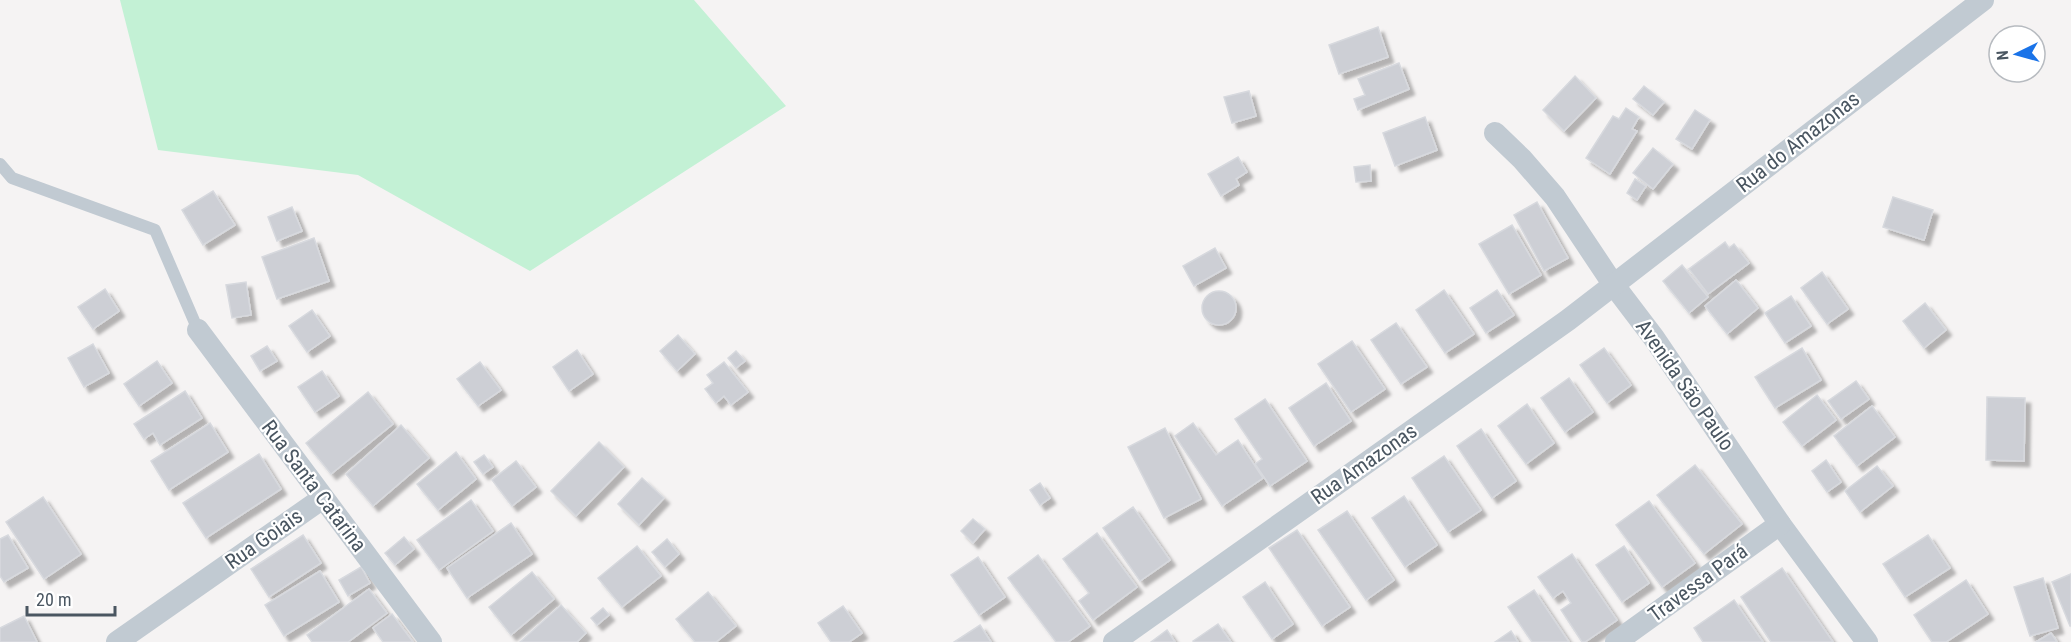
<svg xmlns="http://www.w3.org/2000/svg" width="2071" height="642" font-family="'Roboto Condensed',sans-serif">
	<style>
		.green { fill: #c3f1d5 }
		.building { fill: #cdcfd5; stroke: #d7d9de; stroke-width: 1.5; filter: url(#shadow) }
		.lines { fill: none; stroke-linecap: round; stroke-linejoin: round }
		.service { stroke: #c1cad2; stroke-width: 12 }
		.minor { stroke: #c1cad2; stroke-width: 22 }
		.labels { text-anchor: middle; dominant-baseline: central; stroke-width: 4.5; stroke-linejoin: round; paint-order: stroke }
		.street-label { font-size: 21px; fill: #4a5661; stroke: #fff }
	</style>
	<defs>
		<filter id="shadow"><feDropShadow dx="5.5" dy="5.5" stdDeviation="1.5" flood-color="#0004"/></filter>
	</defs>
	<rect width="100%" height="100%" fill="#f5f3f3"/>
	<path class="green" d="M120,0H694L786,106L530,271L358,175L158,150Z"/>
	<g class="building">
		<path d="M1378,27L1388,57L1339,74L1329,45Z"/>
		<path d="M1399,63L1409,89L1358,110L1354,99L1365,95L1358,79Z"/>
		<path d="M1575,76L1596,98L1564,131L1543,110Z"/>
		<path d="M1644,86L1664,102L1653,115L1633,99Z"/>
		<path d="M1249,91L1256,116L1232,123L1224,97Z"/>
		<path d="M1626,108L1639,117L1632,129L1637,131L1610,174L1586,158L1613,116L1619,119Z"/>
		<path d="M1695,110L1710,120L1692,149L1676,139Z"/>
		<path d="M1425,117L1437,150L1395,166L1383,133Z"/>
		<path d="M1653,148L1673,164L1653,189L1633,173Z"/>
		<path d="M1238,157L1247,172L1236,179L1239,185L1221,196L1208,174Z"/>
		<path d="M1370,165L1371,181L1356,182L1354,167Z"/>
		<path d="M1635,179L1646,186L1637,200L1627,193Z"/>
		<path d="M213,191L235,225L203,245L182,210Z"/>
		<path d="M1893,197L1933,210L1924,240L1883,227Z"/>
		<path d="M1537,202L1568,258L1544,271L1514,215Z"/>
		<path d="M292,207L302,231L277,241L268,217Z"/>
		<path d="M1512,225L1541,275L1509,294L1479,244Z"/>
		<path d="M314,238L329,281L277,299L262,257Z"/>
		<path d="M1725,242L1729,248L1734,244L1749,263L1708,294L1689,269Z"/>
		<path d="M1215,248L1226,268L1194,286L1183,266Z"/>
		<path d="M1682,265L1708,297L1689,313L1663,281Z"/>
		<path d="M1822,272L1848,309L1827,324L1801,288Z"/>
		<path d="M1736,280L1758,308L1727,334L1705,306Z"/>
		<path d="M246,282L251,315L232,318L226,285Z"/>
		<path d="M105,289L119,311L93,329L78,307Z"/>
		<path d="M1444,290L1474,334L1445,353L1416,310Z"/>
		<path d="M1497,290L1514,315L1486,333L1470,308Z"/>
		<circle cx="1219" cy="308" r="17"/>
		<path d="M1791,296L1811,326L1785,343L1765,313Z"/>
		<path d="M1925,303L1946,330L1924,348L1903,321Z"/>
		<path d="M312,310L330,336L307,352L289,326Z"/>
		<path d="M1396,323L1427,367L1401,384L1371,340Z"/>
		<path d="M678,335L695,354L677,371L660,351Z"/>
		<path d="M1352,341L1385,389L1351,412L1318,364Z"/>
		<path d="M93,344L109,373L84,387L68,358Z"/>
		<path d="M267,346L277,361L260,371L251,356Z"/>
		<path d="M1604,348L1631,385L1607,403L1580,365Z"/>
		<path d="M1802,348L1821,380L1775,408L1755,377Z"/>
		<path d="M577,350L593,374L569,391L553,367Z"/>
		<path d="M736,351L745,361L736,368L728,358Z"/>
		<path d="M157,361L172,383L139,406L124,384Z"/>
		<path d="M480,362L501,390L478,406L457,379Z"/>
		<path d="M724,362L748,392L731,405L724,396L716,403L705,389L713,383L707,375Z"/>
		<path d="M322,371L339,396L315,412L298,387Z"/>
		<path d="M1569,378L1593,412L1565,432L1541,398Z"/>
		<path d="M1856,381L1869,399L1841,419L1828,401Z"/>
		<path d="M1326,383L1351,421L1314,446L1289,408Z"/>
		<path d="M185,391L202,418L160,445L153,433L144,439L134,424Z"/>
		<path d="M368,392L393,424L331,474L306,443Z"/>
		<path d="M1817,395L1836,420L1802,446L1783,422Z"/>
		<path d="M1987,397L2025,398L2024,461L1986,460Z"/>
		<path d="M1265,399L1307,461L1270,486L1255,464L1262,459L1235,419Z"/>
		<path d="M1527,404L1554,443L1526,464L1498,426Z"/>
		<path d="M1872,406L1895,437L1857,466L1834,436Z"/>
		<path d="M210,423L228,452L169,490L151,461Z"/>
		<path d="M1193,423L1216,455L1238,440L1263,478L1222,506L1175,436Z"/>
		<path d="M401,425L429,458L373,506L346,474Z"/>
		<path d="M1165,428L1201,499L1164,518L1128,447Z"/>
		<path d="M1481,429L1516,481L1492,498L1457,446Z"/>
		<path d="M599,442L624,467L576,516L551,491Z"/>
		<path d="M456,452L476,479L438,510L417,484Z"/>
		<path d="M259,454L281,489L206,538L183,503Z"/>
		<path d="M484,455L493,467L483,474L474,462Z"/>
		<path d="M1444,456L1481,510L1448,532L1412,478Z"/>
		<path d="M1826,460L1841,482L1827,492L1812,471Z"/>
		<path d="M516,461L536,487L512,506L492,480Z"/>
		<path d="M1695,465L1742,524L1704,554L1657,495Z"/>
		<path d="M1877,466L1893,486L1860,512L1845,491Z"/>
		<path d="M642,478L664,498L639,525L618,504Z"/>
		<path d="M1040,483L1050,498L1040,505L1030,490Z"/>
		<path d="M1404,496L1437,545L1405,567L1372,518Z"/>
		<path d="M43,497L81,554L44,579L6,522Z"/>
		<path d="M471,500L493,531L439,570L417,540Z"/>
		<path d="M1649,501L1695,563L1662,587L1616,525Z"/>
		<path d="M1133,507L1170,560L1140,581L1103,528Z"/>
		<path d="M1347,511L1394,580L1366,600L1318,530Z"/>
		<path d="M973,519L985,529L973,543L961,531Z"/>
		<path d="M511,523L532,554L467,598L447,568Z"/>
		<path d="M1297,530L1350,607L1322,626L1269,548Z"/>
		<path d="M1097,533L1137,587L1093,620L1079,601L1089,593L1063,559Z"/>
		<path d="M8,535L28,568L4,582L0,576V539Z"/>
		<path d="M303,535L321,563L269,597L251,569Z"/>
		<path d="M1928,535L1950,568L1905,597L1883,564Z"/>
		<path d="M404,537L414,549L395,565L385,553Z"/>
		<path d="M667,539L679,554L665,567L652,552Z"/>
		<path d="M637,546L661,576L622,607L598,578Z"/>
		<path d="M1624,546L1649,583L1622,602L1596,565Z"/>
		<path d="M1572,554L1617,620L1585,642H1582L1561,610L1571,603L1563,591L1553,598L1538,577Z"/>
		<path d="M1038,555L1090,626L1068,642H1056L1008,578Z"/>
		<path d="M978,557L1005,597L979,615L951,575Z"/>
		<path d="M361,567L370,583L348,596L339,580Z"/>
		<path d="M1782,568L1833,642H1771L1741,597Z"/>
		<path d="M320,571L339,602L284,636L265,605Z"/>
		<path d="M532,572L554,599L511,635L489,607Z"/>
		<path d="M2071,574V626H2070L2052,582Z"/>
		<path d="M2043,578L2058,628L2030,636L2014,587Z"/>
		<path d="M1966,580L1988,614L1946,642H1932L1914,615Z"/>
		<path d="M1265,582L1293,624L1272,639L1243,597Z"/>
		<path d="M369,589L387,613L348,642H312L307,635Z"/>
		<path d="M1534,590L1569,642H1532L1508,607Z"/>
		<path d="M708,592L736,626L716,642H695L676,619Z"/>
		<path d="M1734,600L1763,642H1703L1694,628Z"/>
		<path d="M561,605L586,633L577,642H520Z"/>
		<path d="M843,606L862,633L849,642H831L818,623Z"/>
		<path d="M603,608L609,615L597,625L591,618Z"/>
		<path d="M392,614L413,642H383L373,628Z"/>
		<path d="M24,616L37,642H0V628Z"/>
		<path d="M1218,624L1231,642H1194L1193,641Z"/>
		<path d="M980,625L991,642H954Z"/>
		<path d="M1167,630L1175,642H1151Z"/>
		<path d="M1511,631L1518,642H1495Z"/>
		<path d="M2051,633L2057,642H2036Z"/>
	</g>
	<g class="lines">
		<path class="service" d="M0,164L12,178L155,230L198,330"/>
		<g class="minor">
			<path d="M1495,133L1522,159L1555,197L1613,284L1654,338L1780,524L1867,642"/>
			<path d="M198,330L431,642"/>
			<path d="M117,642L323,498"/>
			<path d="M1114,642L1568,320L1983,0"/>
			<path d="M1616,642L1780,524"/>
		</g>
	</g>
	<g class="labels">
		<g class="street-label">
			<text transform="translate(1798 142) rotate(-38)">Rua do Amazonas</text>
			<text transform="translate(1685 385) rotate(55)">Avenida São Paulo</text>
			<text transform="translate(1364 464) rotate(-35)">Rua Amazonas</text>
			<text transform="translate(314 486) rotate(53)">Rua Santa Catarina</text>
			<text transform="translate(264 539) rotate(-35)">Rua Goiais</text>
			<text transform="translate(1698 583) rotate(-36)">Travessa Pará</text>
		</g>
	</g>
	<g transform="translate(2017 54) rotate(265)"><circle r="28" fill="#ffffff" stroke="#b7bbc0" stroke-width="1.5"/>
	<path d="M0-4.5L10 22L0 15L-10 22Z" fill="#1a73e8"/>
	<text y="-9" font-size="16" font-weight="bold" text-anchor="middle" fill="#4a5661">N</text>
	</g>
	<path d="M27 606v9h88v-9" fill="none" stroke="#4a5661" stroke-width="3"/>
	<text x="36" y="606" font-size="18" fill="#4a5661" stroke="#ffffff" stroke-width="4.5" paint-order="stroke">20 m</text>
</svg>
